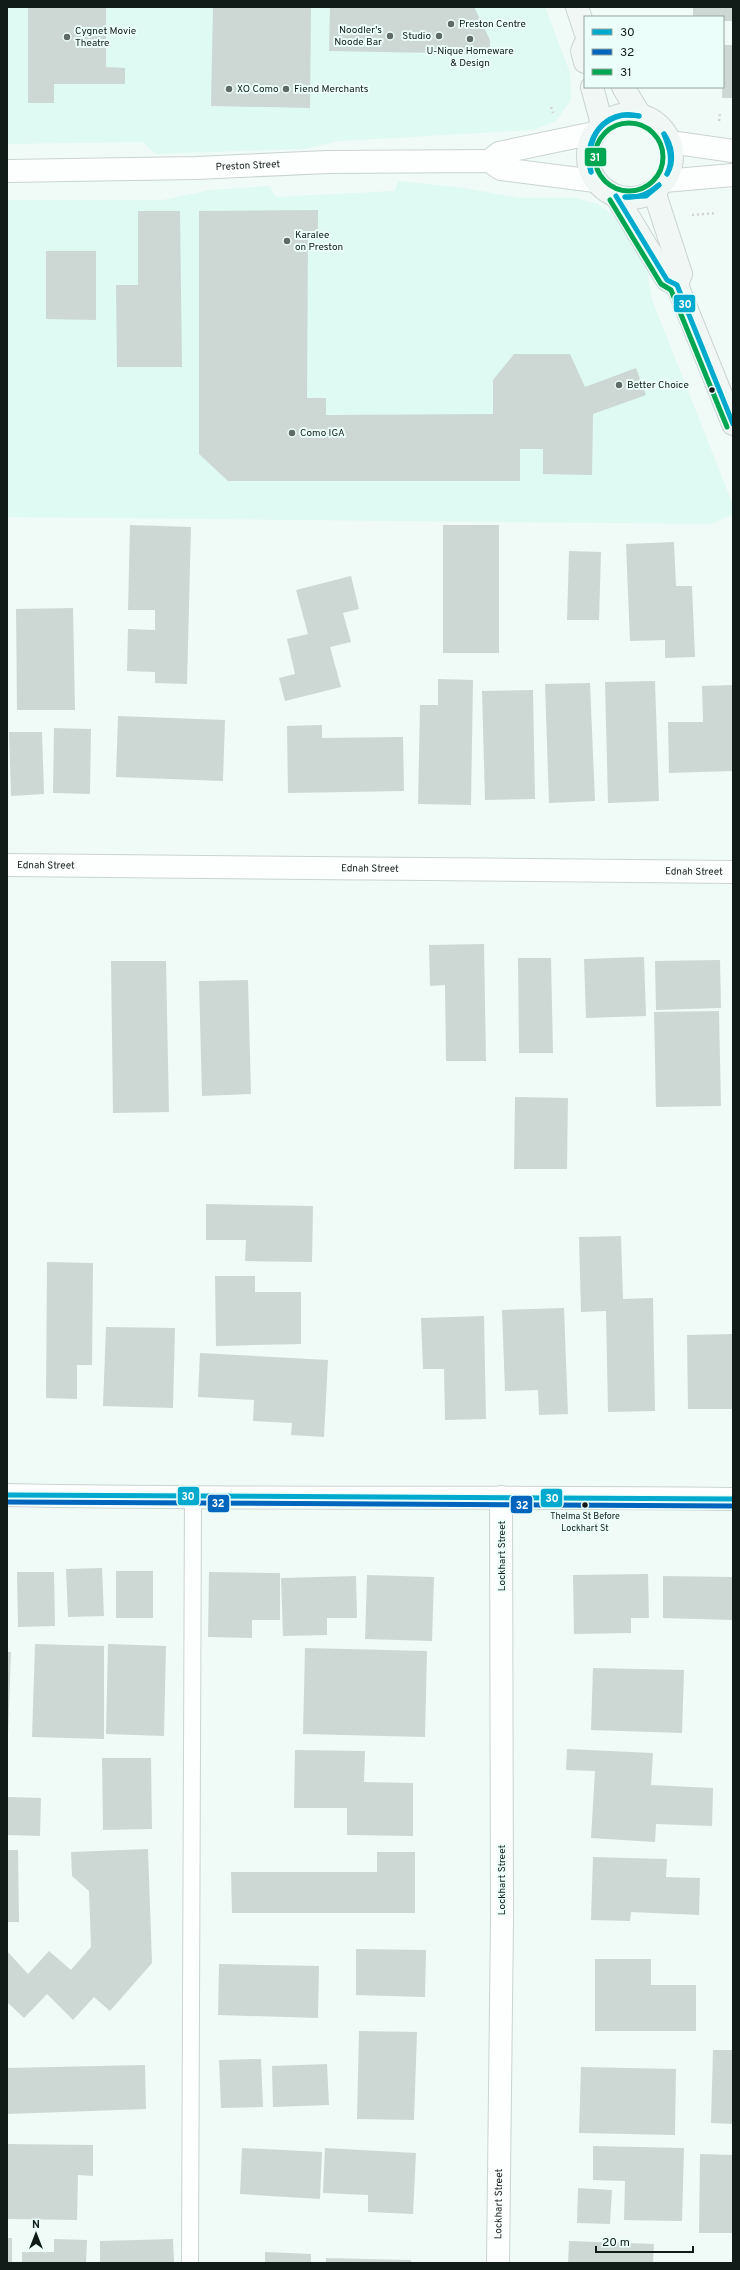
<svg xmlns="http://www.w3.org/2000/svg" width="740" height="2270" font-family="Overpass,sans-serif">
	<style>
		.built { fill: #dff9f3 }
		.building { fill: #cdd8d5 }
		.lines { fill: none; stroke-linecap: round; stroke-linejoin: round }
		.lane-casing { stroke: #cad4d1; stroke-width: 18 }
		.street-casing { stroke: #cad4d1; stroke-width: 24 }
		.secondary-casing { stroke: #cad4d1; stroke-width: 24 }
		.path { stroke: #d0d3d2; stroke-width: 2.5; stroke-dasharray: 2 3; stroke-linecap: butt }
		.lane { stroke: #fdfefe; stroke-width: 16 }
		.street { stroke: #fdfefe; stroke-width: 22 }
		.secondary { stroke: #f1f7f5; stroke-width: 22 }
		.bus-1-casing { stroke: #ecfef9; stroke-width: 8 }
		.bus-2-casing { stroke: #ecfef9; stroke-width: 8 }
		.bus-3-casing { stroke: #ecfef9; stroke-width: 8 }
		.bus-1 { stroke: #00a9ce; stroke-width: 5 }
		.bus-2 { stroke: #0065bd; stroke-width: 5 }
		.bus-3 { stroke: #00a651; stroke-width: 5 }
		.poi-dot { fill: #5f6a67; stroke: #ecfef9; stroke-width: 1.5 }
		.bus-dot { fill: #111c19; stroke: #ecfef9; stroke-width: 1.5 }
		.labels { text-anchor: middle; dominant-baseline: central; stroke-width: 4; stroke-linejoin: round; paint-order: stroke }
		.bus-label { font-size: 9px; fill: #111c19; stroke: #ecfef9 }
		.poi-label { font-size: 10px; fill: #111c19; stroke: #ecfef9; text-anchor: start }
		.street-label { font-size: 10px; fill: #111c19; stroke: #ecfef9 }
		.line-badge { stroke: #ecfef9; stroke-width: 1.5 }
		.badge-label { font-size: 11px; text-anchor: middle; font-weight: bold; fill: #fff }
	</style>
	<rect width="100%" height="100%" fill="#f0faf7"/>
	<g class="built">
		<path d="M7,7H545L570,73L571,100L556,121L534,130L339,141L303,149L156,154L142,142L7,144Z"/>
		<path d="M398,181L464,188L520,198H575L598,204L613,215L646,265L652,300L733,505V514L711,524L7,517V200H163L211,190L270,186L275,197L395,191Z"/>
	</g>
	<g class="building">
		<path d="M28,7H106V67L125,68V84H54V103H28Z"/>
		<path d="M213,7H311L310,108L211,106Z"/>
		<path d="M330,7H474L490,40V54L329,51Z"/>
		<path d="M693,7H733V21H723V17H693Z"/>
		<path d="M723,45H733V98H722Z"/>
		<path d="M318,210V236H308L307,398H326V415L493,414V380L514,354H570L585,387L636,368L646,395L593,414L592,475L543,474V449H520V481H228L199,454V211Z"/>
		<path d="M138,211H180L182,367H117L116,285H138Z"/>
		<path d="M46,251H96V320L46,319Z"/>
		<path d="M130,525L191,527L187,684L155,683V672L127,671L128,629L155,630V610H128Z"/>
		<rect x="443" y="525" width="56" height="128"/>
		<path d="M674,542L676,586H692L695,657L665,658V640L630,641L626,544Z"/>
		<path d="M569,551L601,552L599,620H567Z"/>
		<path d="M351,576L359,609L343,613L351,642L330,647L341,687L285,701L279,678L295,674L287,639L308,634L296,590Z"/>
		<path d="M73,608L75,710H17L16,609Z"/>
		<path d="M438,679L473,680L471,805L418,804L420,705H438Z"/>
		<path d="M655,681L659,801L608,803L605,682Z"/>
		<path d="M590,683L595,801L549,803L545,684Z"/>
		<path d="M733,685V771L669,773L668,722H703L702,686Z"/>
		<path d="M533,690L535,799L485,800L482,691Z"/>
		<path d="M118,716L225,720L223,781L116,777Z"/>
		<path d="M322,725V738L403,737L404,791L288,793L287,726Z"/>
		<path d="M54,728L91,729L90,794L53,793Z"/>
		<path d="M9,732H42L44,794L11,796Z"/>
		<path d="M484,944L486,1061H446L445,985L430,986L429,945Z"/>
		<path d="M644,957L646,1016L586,1018L584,959Z"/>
		<path d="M518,958H551L553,1053H519Z"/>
		<path d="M720,960L721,1008L656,1010L655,961Z"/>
		<path d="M111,961H166L169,1112L113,1113Z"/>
		<path d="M248,980L251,1094L202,1096L199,981Z"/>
		<path d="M719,1011L721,1106L656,1107L654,1012Z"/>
		<path d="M515,1097L568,1098L567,1169H514Z"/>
		<path d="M206,1204L313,1206L312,1262L245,1261L246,1240H206Z"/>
		<path d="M621,1236L623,1299L653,1298L655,1411L608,1412L606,1311L581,1312L579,1237Z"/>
		<path d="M47,1262L93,1263L92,1365H77V1399L46,1398Z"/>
		<path d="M215,1276H255V1292H301V1344L216,1346Z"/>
		<path d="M564,1308L568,1414L539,1415L538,1390L505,1391L502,1310Z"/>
		<path d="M484,1316L486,1419L445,1420L444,1369H423L421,1318Z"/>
		<path d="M106,1327L175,1328L173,1408L103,1406Z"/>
		<path d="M733,1334V1409H688L687,1335Z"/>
		<path d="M200,1353L328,1360L324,1437L291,1435L292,1423L253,1421L254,1400L198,1397Z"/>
		<path d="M102,1568L104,1616L68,1617L66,1569Z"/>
		<rect x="116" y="1571" width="37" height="47"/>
		<path d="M17,1572H54L55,1626L18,1627Z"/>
		<path d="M209,1572L280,1573V1620H252V1638L208,1637Z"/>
		<path d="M648,1574L649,1618H631V1633L574,1634L573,1575Z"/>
		<path d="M367,1575L434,1577L432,1641L365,1639Z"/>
		<path d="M356,1576L357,1618H327V1635L283,1636L281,1578Z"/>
		<path d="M663,1576L733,1577V1620L663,1618Z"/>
		<path d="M35,1644L104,1646V1739L32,1737Z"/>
		<path d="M108,1644L166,1646L164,1736L106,1734Z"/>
		<path d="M305,1648L427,1651L425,1737L303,1734Z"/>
		<path d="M7,1652H11L8,1735H7Z"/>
		<path d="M593,1668L684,1670L682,1733L591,1730Z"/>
		<path d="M567,1749L653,1753L651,1785L713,1788L712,1826L656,1824L655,1842L591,1838L595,1771L566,1770Z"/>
		<path d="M295,1750L365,1751L364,1782L413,1783V1836L347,1835V1808H294Z"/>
		<path d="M102,1758H151L152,1829L103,1830Z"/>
		<path d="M7,1797L41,1798L40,1836L7,1835Z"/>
		<path d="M148,1849L152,1963L110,2011L94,1997L73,2020L47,1994L24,2018L7,2002V1951L28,1974L49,1951L71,1970L91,1947L89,1891L72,1876L71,1852Z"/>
		<path d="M7,1850H18L19,1922H7Z"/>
		<path d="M377,1852H415V1913H232L231,1872H377Z"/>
		<path d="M593,1857L667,1859L666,1877L700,1878L699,1915L631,1912L630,1921L591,1920Z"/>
		<path d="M356,1949L426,1950L425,1997L356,1995Z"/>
		<path d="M595,1959H651V1985H696V2031H595Z"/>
		<path d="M219,1964L319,1966L318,2018L218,2015Z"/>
		<path d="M359,2031L417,2032L414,2120L357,2119Z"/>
		<path d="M713,2050H733V2124L711,2123Z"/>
		<path d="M261,2059L263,2107L221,2108L219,2060Z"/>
		<path d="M327,2064L329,2105L273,2107L272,2066Z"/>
		<path d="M145,2065L146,2109L7,2114V2068Z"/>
		<path d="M581,2067L676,2069L675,2135L579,2133Z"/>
		<path d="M7,2144L93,2145V2176L78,2175L77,2220L8,2219Z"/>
		<path d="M593,2146L684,2148L682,2221L624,2220L625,2181L593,2180Z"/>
		<path d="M242,2148L322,2152L320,2199L240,2194Z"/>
		<path d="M325,2148L416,2153L413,2214L368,2212V2195L323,2193Z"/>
		<path d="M700,2154L733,2155V2233H699Z"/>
		<path d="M578,2188L612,2190L610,2224L577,2223Z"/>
		<rect x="7" y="2238" width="5" height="25"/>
		<path d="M54,2239L87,2240L86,2263H22V2252H54Z"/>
		<path d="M173,2239L174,2263H100V2241Z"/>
		<path d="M569,2241L654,2244L653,2263H568Z"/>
		<path d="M265,2252L311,2254V2263H265Z"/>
		<path d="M326,2258L411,2260V2263H326Z"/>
	</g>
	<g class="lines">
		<defs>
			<path id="lane" d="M190,2263L193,1498"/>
			<g id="street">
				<path d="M670,142L733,151"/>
				<path d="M489,161L499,153L594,133"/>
				<path id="s1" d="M7,171L196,168L328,162L489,161L501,169L595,181"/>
				<path d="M664,181L733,175"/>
				<path id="s2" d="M7,865L733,872"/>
				<path d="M7,1495C249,1500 491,1496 733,1499"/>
				<path id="s3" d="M498,2263L502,1919L501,1497"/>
			</g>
			<g id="secondary">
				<path d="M577,7L585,31"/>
				<path d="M585,44L582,51L585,62"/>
				<path d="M592,87L602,124"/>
				<path d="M623,87L640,115"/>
				<circle cx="630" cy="156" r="42"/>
				<path d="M654,191L681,274L677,285"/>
				<path d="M616,196L667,280L677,285L733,424"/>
			</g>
		</defs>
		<use href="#lane" class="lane-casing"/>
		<use href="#street" class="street-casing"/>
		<use href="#secondary" class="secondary-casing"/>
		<g class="path">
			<path d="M551,107L553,113"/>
			<path d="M719,121L720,112"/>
			<path d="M692,215L717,213"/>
		</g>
		<use href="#lane" class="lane"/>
		<use href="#street" class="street"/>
		<use href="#secondary" class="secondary"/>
		<defs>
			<g id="bus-1">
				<path d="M664,134C672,145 675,162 667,174"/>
				<path d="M664,134C669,147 674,160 667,174"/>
				<path d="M591,172C581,141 605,107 639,116"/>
				<path d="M591,172C587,148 593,123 620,116C625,114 633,116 639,116"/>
				<path d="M616,196L667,280L677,285L733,424"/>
				<path d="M625,197C639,198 648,194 659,185"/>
				<path d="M625,197L646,196L659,185"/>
				<path d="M7,1495L733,1499"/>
			</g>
			<path id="bus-2" d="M7,1502L733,1506"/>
			<g id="bus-3">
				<circle cx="629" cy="157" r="34"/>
				<path d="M610,200L661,284L671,290L727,427"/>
			</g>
		</defs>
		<use href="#bus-1" class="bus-1-casing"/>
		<use href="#bus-2" class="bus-2-casing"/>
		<use href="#bus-3" class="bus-3-casing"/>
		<use href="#bus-1" class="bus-1"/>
		<use href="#bus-2" class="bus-2"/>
		<use href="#bus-3" class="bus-3"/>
	</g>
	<g class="poi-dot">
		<circle cx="451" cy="24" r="4"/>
		<circle cx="390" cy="36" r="4"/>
		<circle cx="439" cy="36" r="4"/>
		<circle cx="67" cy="37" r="4"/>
		<circle cx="470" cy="39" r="4"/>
		<circle cx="229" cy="89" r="4"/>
		<circle cx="286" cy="89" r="4"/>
		<circle cx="287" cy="241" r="4"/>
		<circle cx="619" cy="385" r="4"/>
		<circle cx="292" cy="433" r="4"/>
	</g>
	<g class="bus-dot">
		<circle cx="712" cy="390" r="3.5"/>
		<circle cx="585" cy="1505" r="3.5"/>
	</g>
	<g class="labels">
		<g class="bus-label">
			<text x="585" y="1516">Thelma St Before<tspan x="585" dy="12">Lockhart St</tspan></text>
		</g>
		<g class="poi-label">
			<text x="459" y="24">Preston Centre</text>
			<text x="382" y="30" text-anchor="end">Noodler's<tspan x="382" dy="12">Noode Bar</tspan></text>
			<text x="75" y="31">Cygnet Movie<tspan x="75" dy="12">Theatre</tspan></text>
			<text x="431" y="36" text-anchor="end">Studio</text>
			<text x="470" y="51" text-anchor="middle">U-Nique Homeware<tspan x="470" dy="12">&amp; Design</tspan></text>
			<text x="237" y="89">XO Como</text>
			<text x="294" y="89">Fiend Merchants</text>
			<text x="295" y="235">Karalee<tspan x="295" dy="12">on Preston</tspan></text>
			<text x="627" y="385">Better Choice</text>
			<text x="300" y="433">Como IGA</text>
		</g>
		<g class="street-label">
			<text stroke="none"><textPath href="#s1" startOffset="241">Preston Street</textPath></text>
			<text stroke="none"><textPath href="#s2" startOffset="39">Ednah Street</textPath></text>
			<text stroke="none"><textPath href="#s2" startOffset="363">Ednah Street</textPath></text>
			<text stroke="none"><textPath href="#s2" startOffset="687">Ednah Street</textPath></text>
			<text transform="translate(502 1556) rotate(-90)">Lockhart Street</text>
			<text transform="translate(502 1880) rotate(-90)">Lockhart Street</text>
			<text stroke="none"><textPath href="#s3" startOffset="59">Lockhart Street</textPath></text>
		</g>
	</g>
	<g class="line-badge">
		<rect x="584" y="147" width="23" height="20" rx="4" fill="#00a651"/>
		<rect x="673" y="294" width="23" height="19" rx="4" fill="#00a9ce"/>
		<rect x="177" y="1486" width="23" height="20" rx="4" fill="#00a9ce"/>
		<rect x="540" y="1488" width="23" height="20" rx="4" fill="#00a9ce"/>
		<rect x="207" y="1494" width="23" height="19" rx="4" fill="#0065bd"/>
		<rect x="510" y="1495" width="23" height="19" rx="4" fill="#0065bd"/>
	</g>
	<g class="badge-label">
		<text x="595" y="161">31</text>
		<text x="685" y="308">30</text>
		<text x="188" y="1500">30</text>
		<text x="552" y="1502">30</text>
		<text x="218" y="1507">32</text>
		<text x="522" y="1509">32</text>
	</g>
	<rect width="740" height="2270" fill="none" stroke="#111c19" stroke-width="16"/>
	<rect x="584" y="16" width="140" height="72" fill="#ecfef9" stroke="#94a49f"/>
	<rect x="592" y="29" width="20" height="6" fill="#00a9ce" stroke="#94a49f"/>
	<text x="620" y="36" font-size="12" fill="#111c19">30</text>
	<rect x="592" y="49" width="20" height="6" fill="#0065bd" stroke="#94a49f"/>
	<text x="620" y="56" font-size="12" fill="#111c19">32</text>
	<rect x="592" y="69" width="20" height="6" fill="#00a651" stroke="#94a49f"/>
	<text x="620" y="76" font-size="12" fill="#111c19">31</text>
	<g transform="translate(36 2234)" stroke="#ecfef9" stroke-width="3" paint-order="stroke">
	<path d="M0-3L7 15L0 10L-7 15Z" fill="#111c19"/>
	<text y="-6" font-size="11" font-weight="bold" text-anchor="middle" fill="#111c19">N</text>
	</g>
	<path d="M596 2246v6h97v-6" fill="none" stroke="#111c19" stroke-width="2"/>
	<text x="602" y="2246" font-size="12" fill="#111c19" stroke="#ecfef9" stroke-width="3" paint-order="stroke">20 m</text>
</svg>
